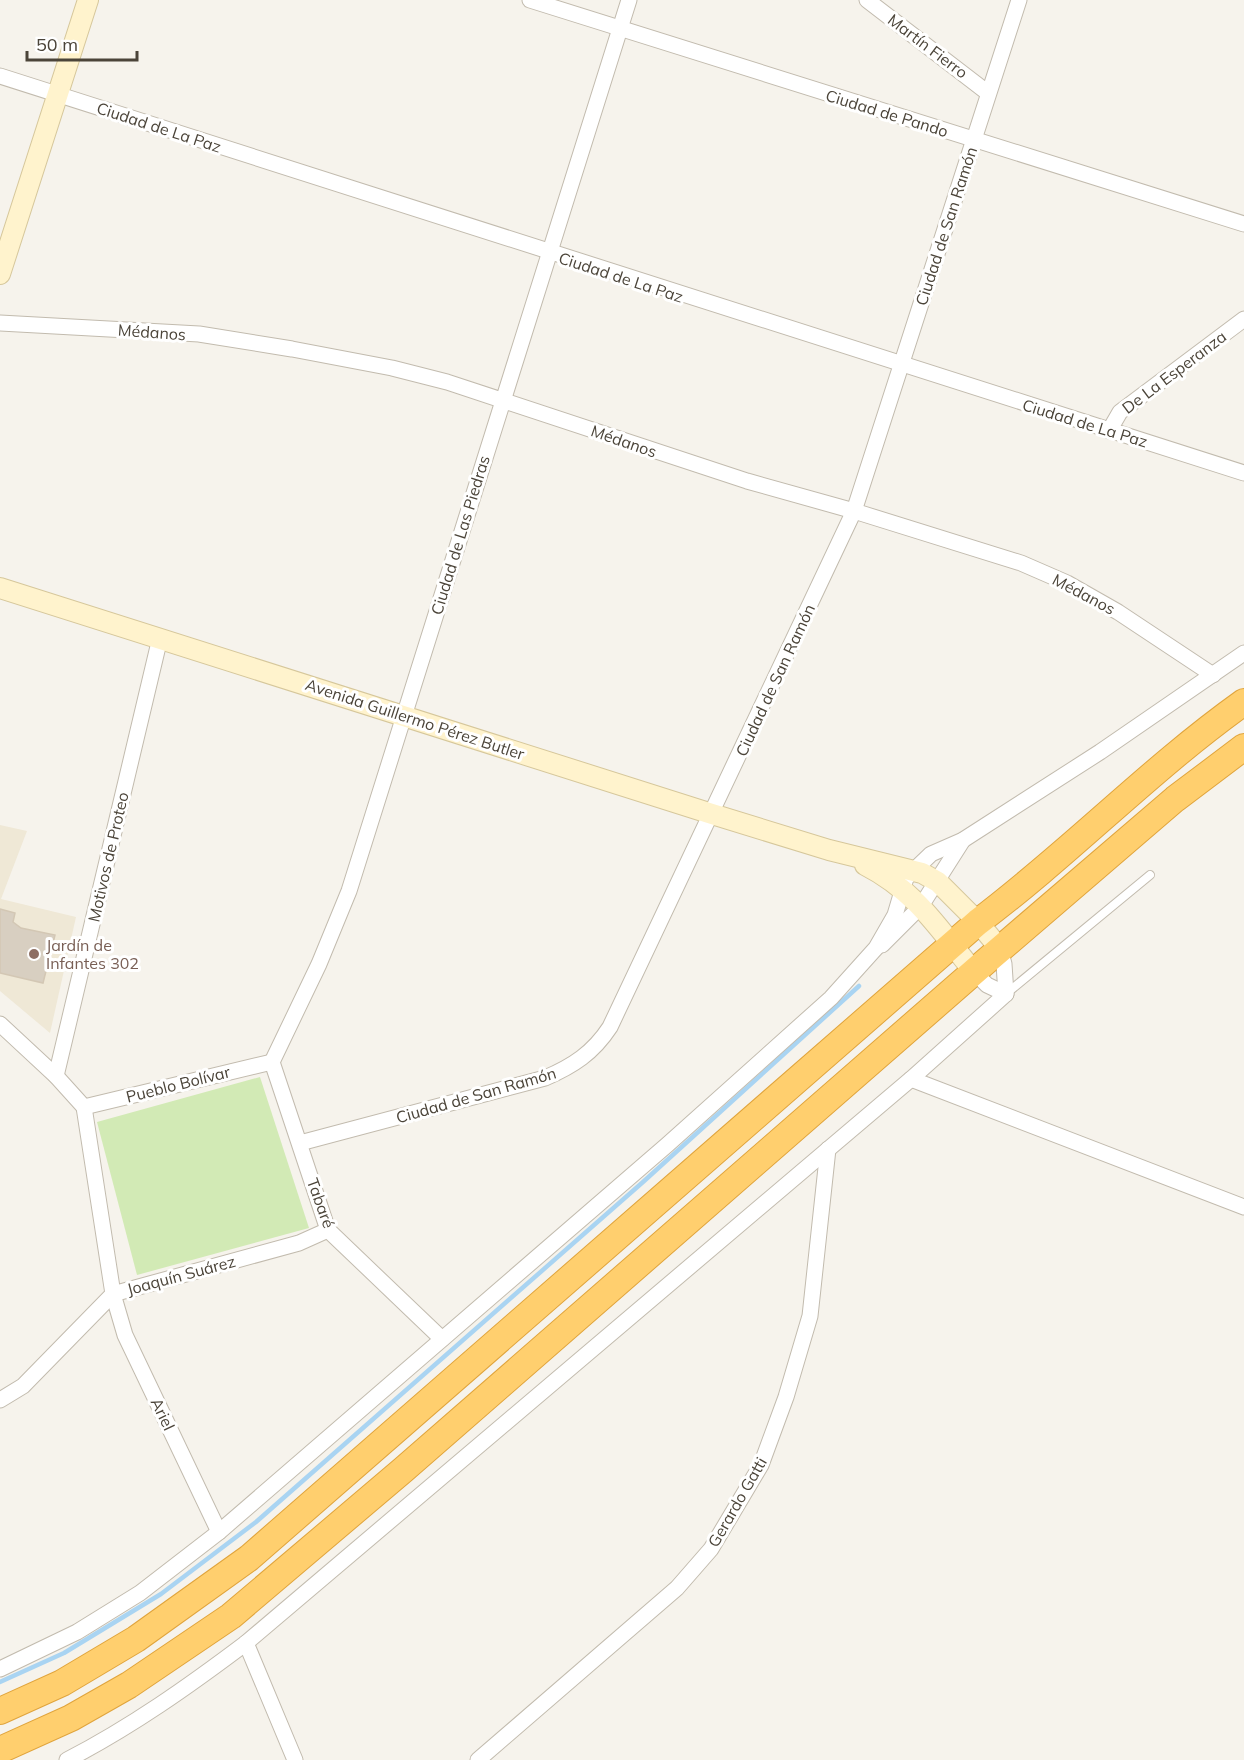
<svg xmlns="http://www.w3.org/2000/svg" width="1244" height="1760" font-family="Mulish,sans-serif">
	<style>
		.education { fill: #efe8d6 }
		.green { fill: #d2eab5 }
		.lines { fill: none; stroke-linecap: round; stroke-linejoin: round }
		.stream { stroke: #a9d4f2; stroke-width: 4.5 }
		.building { fill: #d8cfc1; stroke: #d3c7b4; stroke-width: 1.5 }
		.lane-casing { stroke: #c2bbae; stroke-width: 10 }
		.street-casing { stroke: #c2bbae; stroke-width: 17 }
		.secondary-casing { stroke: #d6c79b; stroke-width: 22 }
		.highway-casing { stroke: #e0a43c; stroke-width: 28 }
		.lane { stroke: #fff; stroke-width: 8 }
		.street { stroke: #fff; stroke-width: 15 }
		.secondary { stroke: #fff3cd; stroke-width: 20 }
		.highway { stroke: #ffcf6e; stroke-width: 26 }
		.education-dot { fill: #8d6e63; stroke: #fff; stroke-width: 2 }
		.labels { text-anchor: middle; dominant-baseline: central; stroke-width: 6; stroke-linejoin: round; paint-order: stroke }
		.street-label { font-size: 16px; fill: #4b4439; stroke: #fff }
		.education-label { font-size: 16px; fill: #785e54; stroke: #fff; text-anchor: start }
	</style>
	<rect width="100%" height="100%" fill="#f6f3ec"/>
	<path class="education" d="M0,825L27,831L1,899L76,917L50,1033L0,991Z"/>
	<path class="green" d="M260,1077L309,1228L137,1275L97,1122Z"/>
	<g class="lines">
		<path class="stream" d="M0,1682L64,1653L161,1594L256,1522L643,1182L859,986"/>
	</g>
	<path class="building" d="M0,909L15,913L13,922L21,928L55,935L43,983L0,973Z"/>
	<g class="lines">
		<defs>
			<path id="lane" d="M1007,993L1150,875"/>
			<g id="street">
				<path d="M530,0L1244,224"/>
				<path d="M867,0L988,93"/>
				<path d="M0,76L1244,473"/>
				<path d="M0,323L199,334L292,349L392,368L447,382L747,481L854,511L1021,563L1067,583L1118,612L1213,675"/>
				<path d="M1109,431L1120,412L1244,319"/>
				<path d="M882,945L921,906L963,840"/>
				<path d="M974,972L987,985L1006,994"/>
				<path d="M0,1024L56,1076L84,1107"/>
				<path d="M272,1062L319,964L349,891L629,0"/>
				<path d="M272,1062L328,1230L442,1339"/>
				<path d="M56,1076L160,638"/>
				<path d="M911,1079L1244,1207"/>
				<path d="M84,1107L113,1294L125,1335L219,1532"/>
				<path d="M84,1107L272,1062"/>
				<path d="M300,1143L545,1078C573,1066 593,1053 610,1027L854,511L1019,0"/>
				<path d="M0,1400L23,1386L113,1294L299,1243L328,1230"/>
				<path d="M246,1643L295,1760"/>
				<path d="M0,1669L77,1632L140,1593L219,1532L667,1145L831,998L876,948L895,915L906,878L931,854L963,840L1100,752L1244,653"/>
				<path d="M67,1760C131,1727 189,1686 246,1643L911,1079L1006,994L1004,964L1000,949"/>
				<path d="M478,1760L677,1588L711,1549L761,1465L786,1397L810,1316L828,1149"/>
			</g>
			<g id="secondary">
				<path d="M0,274L88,0"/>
				<path d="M0,588L712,814L829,850L922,873L938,882L978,922L1000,949"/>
				<path d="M865,865C916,891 939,929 974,972"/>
			</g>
			<g id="highway">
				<path d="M0,1711L62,1683L136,1639L249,1558L978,922C1070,853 1150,769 1244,702"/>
				<path d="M0,1750L71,1718L129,1685L231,1616L403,1470L984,963L1175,799L1244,747"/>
			</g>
		</defs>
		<use href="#lane" class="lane-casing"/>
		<use href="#street" class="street-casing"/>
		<use href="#secondary" class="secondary-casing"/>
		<use href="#highway" class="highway-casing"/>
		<use href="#lane" class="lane"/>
		<use href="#street" class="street"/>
		<use href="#secondary" class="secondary"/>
		<use href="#highway" class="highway"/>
	</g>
	<circle class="education-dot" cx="34" cy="954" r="6"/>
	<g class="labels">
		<g class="street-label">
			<text transform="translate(928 46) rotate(37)">Martín Fierro</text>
			<text transform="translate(887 113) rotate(17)">Ciudad de Pando</text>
			<text transform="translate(159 127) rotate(18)">Ciudad de La Paz</text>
			<text transform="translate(946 226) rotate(-72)">Ciudad de San Ramón</text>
			<text transform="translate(621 277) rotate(18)">Ciudad de La Paz</text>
			<text transform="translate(152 332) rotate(4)">Médanos</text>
			<text transform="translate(1174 372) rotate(-37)">De La Esperanza</text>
			<text transform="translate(1085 423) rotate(17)">Ciudad de La Paz</text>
			<text transform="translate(624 441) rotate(19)">Médanos</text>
			<text transform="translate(460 535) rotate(-73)">Ciudad de Las Piedras</text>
			<text transform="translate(1084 594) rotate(28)">Médanos</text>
			<text transform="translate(775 680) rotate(-65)">Ciudad de San Ramón</text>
			<text transform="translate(415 719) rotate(18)">Avenida Guillermo Pérez Butler</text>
			<text transform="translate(108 857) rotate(-77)">Motivos de Proteo</text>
			<text transform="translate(178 1084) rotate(-14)">Pueblo Bolívar</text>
			<text transform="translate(476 1095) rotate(-16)">Ciudad de San Ramón</text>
			<text transform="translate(321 1203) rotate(70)">Tabaré</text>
			<text transform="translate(181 1275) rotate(-15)">Joaquín Suárez</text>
			<text transform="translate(163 1414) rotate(64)">Ariel</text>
			<text transform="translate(737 1502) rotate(-60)">Gerardo Gatti</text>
		</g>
		<g class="education-label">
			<text x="46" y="945">Jardín de<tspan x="46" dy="18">Infantes 302</tspan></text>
		</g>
	</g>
	<path d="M27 51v9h110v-9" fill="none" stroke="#4b4439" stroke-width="3"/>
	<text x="36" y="51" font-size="18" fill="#4b4439" stroke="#ffffff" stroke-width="4.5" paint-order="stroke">50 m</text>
</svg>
